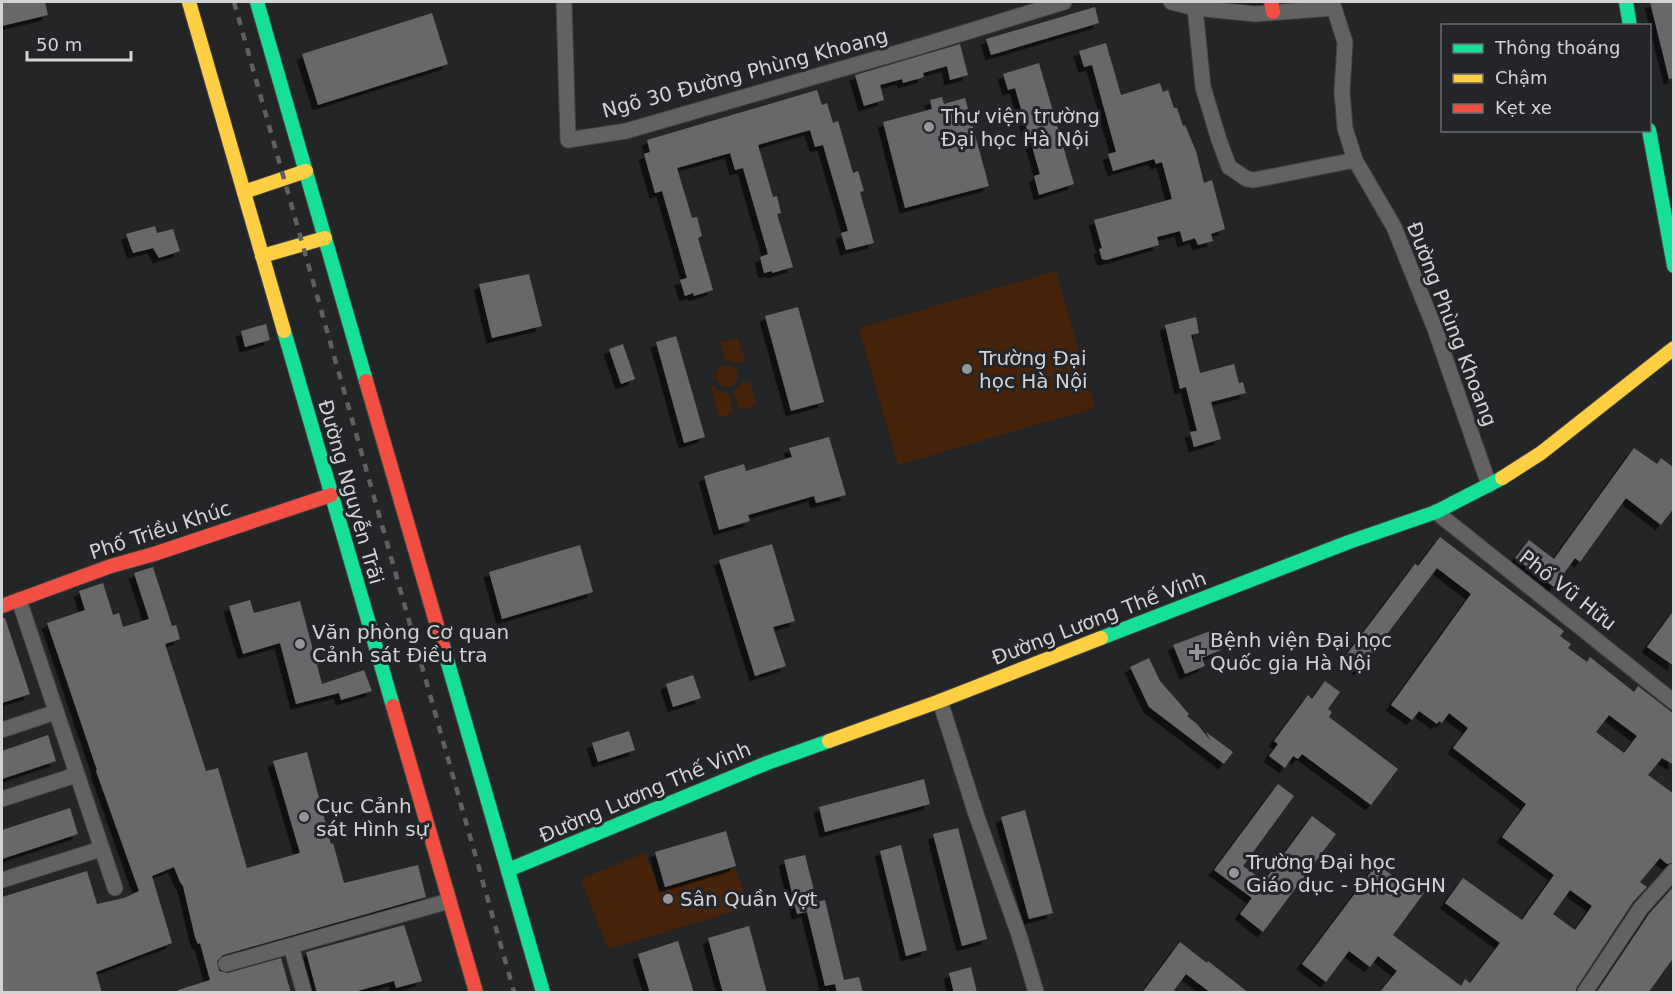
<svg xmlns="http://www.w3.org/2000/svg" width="1675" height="994" font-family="'DejaVu Sans',sans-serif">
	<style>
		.green { fill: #472309 }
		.building { fill: #67686a; fill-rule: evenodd; filter: url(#shadow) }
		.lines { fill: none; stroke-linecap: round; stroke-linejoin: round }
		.street-casing { stroke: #404143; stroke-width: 17 }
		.fast-casing { stroke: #404143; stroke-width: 16 }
		.slow-casing { stroke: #404143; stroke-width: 16 }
		.jam-casing { stroke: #404143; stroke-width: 16 }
		.street { stroke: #626263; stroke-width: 15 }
		.fast { stroke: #16e098; stroke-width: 14 }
		.slow { stroke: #ffcf43; stroke-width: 14 }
		.jam { stroke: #f24e42; stroke-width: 14 }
		.rail { stroke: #606062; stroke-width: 4.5; stroke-dasharray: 8 8; stroke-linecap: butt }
		.poi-dot { fill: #959698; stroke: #232528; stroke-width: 2 }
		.labels { text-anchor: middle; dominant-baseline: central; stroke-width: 6; stroke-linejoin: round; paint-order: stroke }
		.street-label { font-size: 20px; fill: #d2d3d5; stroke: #232528 }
		.poi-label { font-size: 20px; fill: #d2d3d5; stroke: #232528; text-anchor: start }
	</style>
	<defs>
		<filter id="shadow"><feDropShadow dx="-5.5" dy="5.5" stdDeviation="0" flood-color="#0009"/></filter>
	</defs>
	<rect width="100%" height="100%" fill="#242527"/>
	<g class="green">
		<path d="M1056,271L1095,408L898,465L859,328Z"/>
		<path d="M738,338L745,361L736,363L726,360L720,342Z"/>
		<circle cx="727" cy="376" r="11"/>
		<path d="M750,382L757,405L739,410L734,391L742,383Z"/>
		<path d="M711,384L720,392L728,393L733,413L719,417Z"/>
		<path d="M645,853L660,891L736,868L749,907L608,949L581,879Z"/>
	</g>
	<g class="building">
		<path d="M2,2H45L48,15L2,26Z"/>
		<path d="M1650,2H1674V78L1669,79Z"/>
		<path d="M1095,7L1099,23L991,55L986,39Z"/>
		<path d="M432,13L448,64L318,105L302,54Z"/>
		<path d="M1106,43L1121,95L1160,83L1163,92L1168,90L1174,108H1177L1183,126L1185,125L1196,151L1204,183L1212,180L1225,229L1211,234L1213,241L1198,245L1195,238L1183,242L1180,231L1157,237L1159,245L1106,260L1102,259L1099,249L1102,248L1094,220L1172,199L1162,162L1156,164L1154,159L1113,171L1108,154L1116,152L1092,65L1084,67L1079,51Z"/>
		<path d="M960,44L968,75L950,80L947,66L923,73L924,77L903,83L902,79L880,85L884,100L864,106L855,75Z"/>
		<path d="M1039,63L1074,184L1039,195L1034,176L1040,174L1015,88L1008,90L1003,74Z"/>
		<path d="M817,90L822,105L827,103L833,123L838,121L853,173L858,171L864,191L860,192L874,243L846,250L841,233L848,231L823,145L815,147L810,130L758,145L773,197L777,196L781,213L777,214L793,267L772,273V271L764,273L760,257L768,254L743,168L735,170L730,153L677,168L692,218L697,217L702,236L698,238L713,290L694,296L693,293L685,296L680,280L687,278L662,191L655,193L644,154L650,152L647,140Z"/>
		<path d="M942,97L944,104L965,98L989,186L905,208L883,122L932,109L930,100Z"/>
		<path d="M155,226L157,233L173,229L180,251L159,258L153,248L133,253L126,234Z"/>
		<path d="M529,274L542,326L492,338L479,284Z"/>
		<path d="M798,307L824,402L791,411L765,316Z"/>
		<path d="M1196,317L1199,333L1191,335L1200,373L1234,364L1239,383L1243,382L1246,393L1211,402L1221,439L1194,447L1190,432L1197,431L1186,387L1180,389L1165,325Z"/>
		<path d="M266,324L270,340L245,347L241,331Z"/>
		<path d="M676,336L705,437L684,443L656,342Z"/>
		<path d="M623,344L635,379L621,384L609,349Z"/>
		<path d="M829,437L846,495L816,503L814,496L748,515L750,521L719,530L704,476L744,464L746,471L792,457L789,448Z"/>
		<path d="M1634,448L1657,464L1661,458L1674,468V508L1661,525L1626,498L1580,562L1575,558L1554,587L1515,558L1529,540L1554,559Z"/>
		<path d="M1440,537L1564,631L1560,636L1571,644L1568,648L1587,662L1590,657L1634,692L1638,686L1674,714V765L1662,758L1648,775L1674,794V862L1667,864L1660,858L1640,882L1647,887L1633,902L1577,987L1575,993H1379L1397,971L1378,956L1370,967L1349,951L1326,982L1302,964L1377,864L1401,882L1404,878L1424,893L1393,935L1461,986L1465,979L1470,983L1500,943L1445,903L1463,878L1522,920L1554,875L1502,837L1526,804L1453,748L1468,728L1449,713L1442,723L1439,721L1437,724L1419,711L1412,720L1391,705L1471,594L1437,568L1360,670L1344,658L1415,564L1418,566ZM1609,715L1637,736L1624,753L1596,732ZM1570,890L1592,906L1575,930L1553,914Z"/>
		<path d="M772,544L795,621L773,627L786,666L755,676L719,560Z"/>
		<path d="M580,545L593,592L502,619L489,572Z"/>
		<path d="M153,567L172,626L176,625L180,639L165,644L177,681L206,771L218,768L247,868L300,853L273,761L307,752L331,844L333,843L344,883L418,865L426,897L223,955L217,961L219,971L228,973L281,958L291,993H178V990L210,980L200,943L198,944L195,937L183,886L180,882L174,867L152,876L172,943L96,972L102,993H2V897L87,871L97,904L124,898L139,891L96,771L97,770L47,623L85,610L79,591L103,583L113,615L119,613L123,627L149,619L134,573Z"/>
		<path d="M250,600L254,613L300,601L322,684L364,670L372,691L341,700L339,693L296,704L280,643L243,654L229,606Z"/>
		<path d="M1674,610V666L1647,647Z"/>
		<path d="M2,618H5L30,694L2,703Z"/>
		<path d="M1213,630L1221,650L1202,658L1205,666L1185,674L1173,645Z"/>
		<path d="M1149,658L1160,681L1189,714L1187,716L1197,724L1210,740L1206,732L1233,752L1224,764L1149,707L1130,667Z"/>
		<path d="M693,675L701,698L673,707L666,684Z"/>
		<path d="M1325,681L1340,692L1328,709L1332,712L1329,717L1398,769L1371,805L1302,754L1298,759L1293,756L1285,768L1269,756L1278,744L1274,741L1308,695L1312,699Z"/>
		<path d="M629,731L635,750L598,762L592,743Z"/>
		<path d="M48,735L56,761L2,779V751Z"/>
		<path d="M924,779L930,804L825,832L819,807Z"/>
		<path d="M1278,784L1294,796L1243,866L1264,881L1312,816L1336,834L1263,932L1240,914L1252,898L1214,870Z"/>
		<path d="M70,808L78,834L2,859V830Z"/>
		<path d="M1025,810L1053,913L1029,919L1001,817Z"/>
		<path d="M958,828L987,939L962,946L933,834Z"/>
		<path d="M726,831L736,866L665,887L655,852Z"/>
		<path d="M901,845L927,950L906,956L880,851Z"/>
		<path d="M805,855L817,902L825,900L844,980L859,977L863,993H837L835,984L825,986L807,912L797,914L784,860Z"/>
		<path d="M1674,886V957L1648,993H1596L1649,914Z"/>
		<path d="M404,925L422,981L396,988L394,981L350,993H317L306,952Z"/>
		<path d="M749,926L767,993H723L708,938Z"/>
		<path d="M678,941L694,993H650L638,954Z"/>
		<path d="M1180,942L1207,963L1208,961L1249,993H1211L1186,974L1172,993H1142Z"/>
		<path d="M971,967L977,993H954L949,973Z"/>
	</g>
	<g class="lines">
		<defs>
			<g id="street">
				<path d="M564,2L568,140L626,131L921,46L1064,2"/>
				<path d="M1171,2L1195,8L1255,14L1334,8"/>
				<path d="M1330,2L1334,8L1345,42L1342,92L1345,128L1355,160L1394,227L1435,329L1489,485"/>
				<path d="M1195,8L1203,87L1219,140L1229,167L1247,179L1254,180L1355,160"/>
				<path d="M1436,512L1674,702"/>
				<path d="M19,600L115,888"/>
				<path d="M940,701L976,814L1019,935L1036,992"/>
				<path d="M2,730L56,712"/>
				<path d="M2,799L76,775"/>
				<path d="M2,880L101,849"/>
				<path d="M291,946L304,992"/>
				<path d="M226,964L449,901"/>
				<path d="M1585,992L1641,908L1674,871"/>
			</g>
			<g id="fast">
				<path d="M257,2L366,381"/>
				<path d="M1626,2L1630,26"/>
				<path d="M1649,130L1674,266"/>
				<path d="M284,331L393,706"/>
				<path d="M1101,638L1349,542L1436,512L1502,478"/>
				<path d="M443,646L543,992"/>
				<path d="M508,870L767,763L829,741"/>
			</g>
			<g id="slow">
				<path d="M189,2L284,331"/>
				<path d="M244,192L306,171"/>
				<path d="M262,256L325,238"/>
				<path d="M1502,478L1541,453L1674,348"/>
				<path d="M829,741L940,701L1101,638"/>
			</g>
			<g id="jam">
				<path d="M1271,2L1273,12"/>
				<path d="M366,381L443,646"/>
				<path d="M2,606L111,566L154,554L331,495"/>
				<path d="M393,706L476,992"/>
			</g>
		</defs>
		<use href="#street" class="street-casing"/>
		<use href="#fast" class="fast-casing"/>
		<use href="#slow" class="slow-casing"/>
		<use href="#jam" class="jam-casing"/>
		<use href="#street" class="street"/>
		<use href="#fast" class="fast"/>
		<use href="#slow" class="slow"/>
		<use href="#jam" class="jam"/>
		<path class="rail" d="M234,2L514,992"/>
	</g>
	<g class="poi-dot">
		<circle cx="929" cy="127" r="6"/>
		<circle cx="967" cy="369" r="6"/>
		<circle cx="300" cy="644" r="6"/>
		<path d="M1194 643h6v6h6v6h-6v6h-6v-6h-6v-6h6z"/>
		<circle cx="304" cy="817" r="6"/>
		<circle cx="1234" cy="873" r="6"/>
		<circle cx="668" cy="899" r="6"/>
	</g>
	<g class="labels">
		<g class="street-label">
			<text transform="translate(745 73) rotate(-15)">Ngõ 30 Đường Phùng Khoang</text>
			<text transform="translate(1452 324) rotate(69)">Đường Phùng Khoang</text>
			<text transform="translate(351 492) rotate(74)">Đường Nguyễn Trãi</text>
			<text transform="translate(160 530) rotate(-18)">Phố Triều Khúc</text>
			<text transform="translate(1568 590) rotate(38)">Phố Vũ Hữu</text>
			<text transform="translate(1099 618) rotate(-21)">Đường Lương Thế Vinh</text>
			<text transform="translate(645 792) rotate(-23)">Đường Lương Thế Vinh</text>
		</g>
		<g class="poi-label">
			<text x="941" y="116">Thư viện trường<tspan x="941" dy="23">Đại học Hà Nội</tspan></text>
			<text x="979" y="358">Trường Đại<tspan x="979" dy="23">học Hà Nội</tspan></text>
			<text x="312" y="632">Văn phòng Cơ quan<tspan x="312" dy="23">Cảnh sát Điều tra</tspan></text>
			<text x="1210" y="640">Bệnh viện Đại học<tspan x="1210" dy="23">Quốc gia Hà Nội</tspan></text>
			<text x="316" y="806">Cục Cảnh<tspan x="316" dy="23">sát Hình sự</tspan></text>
			<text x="1246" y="862">Trường Đại học<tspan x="1246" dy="23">Giáo dục - ĐHQGHN</tspan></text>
			<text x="680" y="899">Sân Quần Vợt</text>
		</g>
	</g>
	<rect width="1675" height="994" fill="none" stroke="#d2d3d5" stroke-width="6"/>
	<rect x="1441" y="24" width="210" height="108" fill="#232528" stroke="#696b6d" stroke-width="1.5"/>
	<rect x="1453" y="44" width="30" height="9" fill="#16e098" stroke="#696b6d" stroke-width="1.5"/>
	<text x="1495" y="54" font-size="18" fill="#d2d3d5">Thông thoáng</text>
	<rect x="1453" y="74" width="30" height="9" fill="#ffcf43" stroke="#696b6d" stroke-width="1.5"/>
	<text x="1495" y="84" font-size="18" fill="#d2d3d5">Chậm</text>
	<rect x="1453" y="104" width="30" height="9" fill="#f24e42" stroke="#696b6d" stroke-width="1.5"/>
	<text x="1495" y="114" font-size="18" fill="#d2d3d5">Kẹt xe</text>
	<path d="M27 51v9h104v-9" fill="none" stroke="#d2d3d5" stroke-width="3"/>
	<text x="36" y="51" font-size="18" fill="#d2d3d5" stroke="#232528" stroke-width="4.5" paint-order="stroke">50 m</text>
</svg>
